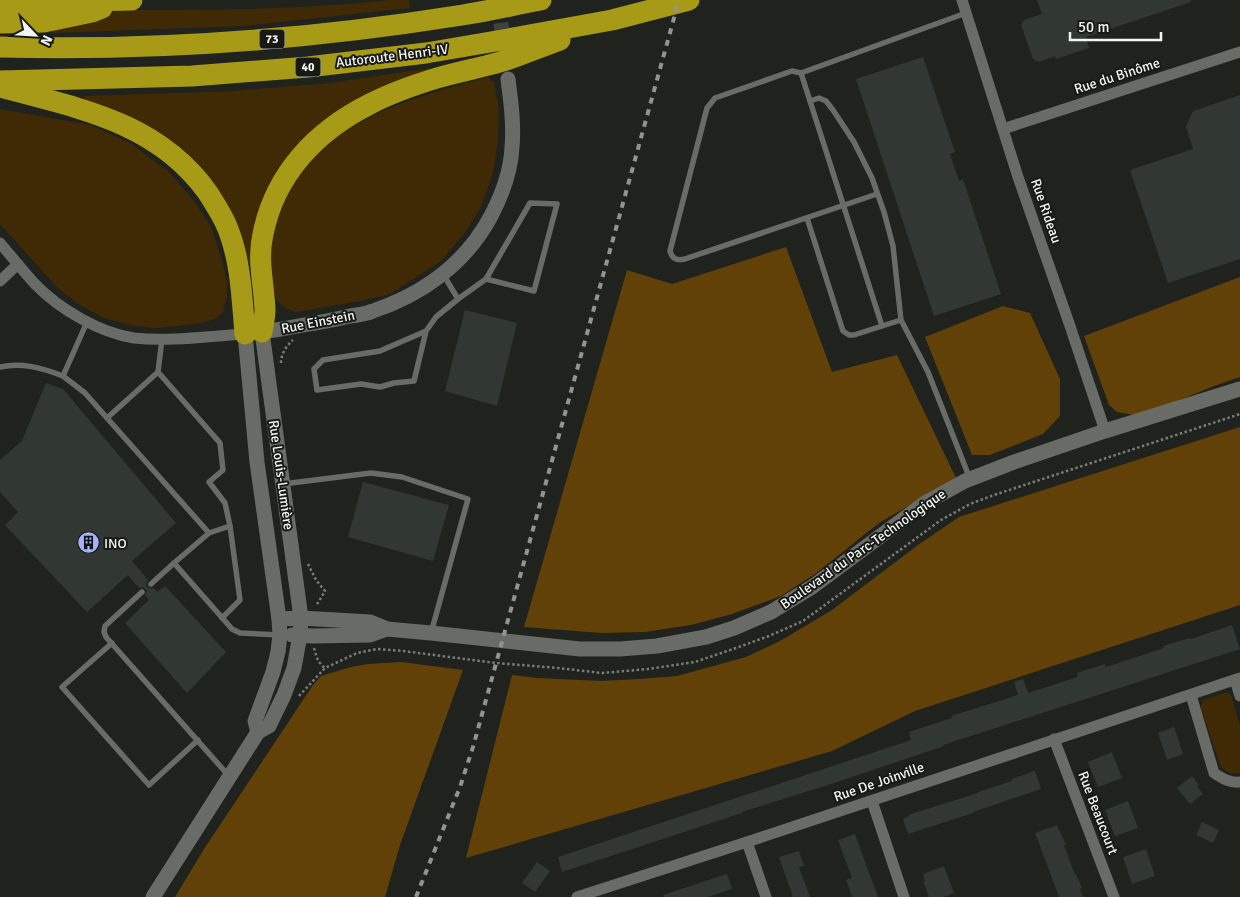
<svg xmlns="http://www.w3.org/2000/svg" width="1240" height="897" font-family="Signika,sans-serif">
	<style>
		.green { fill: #402a06 }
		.forest { fill: #624109 }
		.building { fill: #313834 }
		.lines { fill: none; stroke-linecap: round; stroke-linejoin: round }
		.tertiary-tunnel { stroke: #3f423d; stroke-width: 15; stroke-dasharray: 15 8; stroke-linecap: butt }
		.path { stroke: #797c78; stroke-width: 2.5; stroke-dasharray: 2.5 2.5; stroke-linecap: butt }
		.service { stroke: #696c66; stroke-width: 5.5 }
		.minor { stroke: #696c66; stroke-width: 11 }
		.tertiary { stroke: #696c66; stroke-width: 15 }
		.motorway { stroke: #a79a16; stroke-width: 21 }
		.rail { stroke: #919490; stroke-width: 4; stroke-dasharray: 6 6; stroke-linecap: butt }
		.labels { text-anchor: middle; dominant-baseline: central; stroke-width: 4; stroke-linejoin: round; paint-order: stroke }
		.shield { fill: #161914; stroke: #b1b3af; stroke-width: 1 }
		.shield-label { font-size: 12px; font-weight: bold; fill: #f3f5f2 }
		.street-label { font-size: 14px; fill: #f3f5f2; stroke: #161914 }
		.poi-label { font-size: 14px; fill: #f3f5f2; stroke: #161914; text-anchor: start }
	</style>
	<rect width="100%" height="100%" fill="#1f221d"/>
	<g class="green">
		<path d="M391,0H409L410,8L243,26L53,33V28L106,15L119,10C210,10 301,10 391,0Z"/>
		<path d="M430,68L432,75L310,137L253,263L247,264L217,190L84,103V96L233,91L331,83Z"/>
		<path d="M488,77L494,83L499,109L498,140L493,173L480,209L464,234L441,261L390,294L360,301L296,312C271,305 273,289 271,267C271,260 268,251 269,244C270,235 279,217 282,208C314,122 408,99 488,77Z"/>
		<path d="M0,109L91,125L130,143L169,172L194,201L211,227L221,257L227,281V296L223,312L215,319L201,323L178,326L156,328L134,326L104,318L78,304L57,287L0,224Z"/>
		<path d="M1224,693H1228L1231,695L1240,726V773H1230L1221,767L1201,708L1203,700Z"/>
	</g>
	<g class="forest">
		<path d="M786,247L832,372L897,355L956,478L879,523L815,574L781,596L732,614L691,625L645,632L601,633L524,627L627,270L672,284Z"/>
		<path d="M1240,277V377L1214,386L1140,416L1117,412L1109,405L1084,336Z"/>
		<path d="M1003,306L1030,313L1060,379V416L1043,434L990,455H972L925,337Z"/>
		<path d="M1240,427V605L915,711L832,751L466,858L512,675L537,678L601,681L639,679L677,676L746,657L780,641L832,610L918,545L959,517Z"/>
		<path d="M401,662L463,670L400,845L385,897H175L204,849L313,685L321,676L351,667L368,664Z"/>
	</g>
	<g class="building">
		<path d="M1037,0H1191V2L1086,37L1089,48L1056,59L1055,56L1039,62L1033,59L1021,25L1024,20L1042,14Z"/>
		<path d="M923,57L955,152L950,154L959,181L963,179L1001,294L934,316L856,79Z"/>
		<path d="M1240,95V259L1168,283L1130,170L1193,149L1186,127L1193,111Z"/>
		<path d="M465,310L517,323L497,406L445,391Z"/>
		<path d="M46,383L63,389L176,523L132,561L148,580L146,585L148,587L152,589L154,588L157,592L165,586L226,652L187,693L125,623L149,600L145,595L147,591L143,587L139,588L128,575L87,612L5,525L18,512L0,492V460L22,441Z"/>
		<path d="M363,482L449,505L433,561L348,537Z"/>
		<path d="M1232,625L1240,649L943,745L944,746L837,782L742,812V813L562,872L558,857L911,740L909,732L952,718L951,716L1018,695L1014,682L1023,679L1028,693L1078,677L1077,673L1105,664L1106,667L1164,648L1163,646L1190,638L1191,639Z"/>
		<path d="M1174,727L1183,754L1167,760L1158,733Z"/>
		<path d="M1112,752L1122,778L1098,787L1088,762Z"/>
		<path d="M1035,771L1041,789L973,812V813L908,834L903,819L909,816L908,815L978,793V792L1012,781V779Z"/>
		<path d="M1192,776L1199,785L1197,786L1203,794L1190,804L1177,788Z"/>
		<path d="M1128,801L1138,828L1115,836L1105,810Z"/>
		<path d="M1202,822L1219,830L1213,843L1196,835Z"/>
		<path d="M1057,825L1059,831H1060L1066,845H1064L1075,875L1076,874L1082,888L1080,889L1083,897H1059L1045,859L1035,833Z"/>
		<path d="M855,834L867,867L878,897H852L846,880L852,878L838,840Z"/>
		<path d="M1146,849L1155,876L1132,884L1123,857Z"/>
		<path d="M799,851L804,866L799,867L810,897H793L779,857Z"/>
		<path d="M537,862L550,871L535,892L522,883Z"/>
		<path d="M944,866L954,893L944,897H929L923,881H925L923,874Z"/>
		<path d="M727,874L732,889L708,897H664L663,895Z"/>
	</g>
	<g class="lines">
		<path class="tertiary-tunnel" d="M498,0L504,48"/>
		<g class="path">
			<path d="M281,363C281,354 286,346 293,340"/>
			<path d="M308,564L316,580L325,591L316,606"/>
			<path d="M314,648C316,656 318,663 325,668"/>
			<path d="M299,696L325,668L357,653L377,649L403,651L496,663L558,668L602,673L648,669L695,662L736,648L769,636L803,621L941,520L970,504L994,495L1240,414"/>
		</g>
		<g class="service">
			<path d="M801,73L810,101"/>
			<path d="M877,194L685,259C677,261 672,259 670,251L707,108L715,98L792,71L801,73L966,13"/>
			<path d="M807,218L843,331L849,335H854L882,326"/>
			<path d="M458,299L486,279L534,291L557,204L530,203L486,279"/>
			<path d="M901,320L882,326L810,101L819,98L826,101L833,110L854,142L872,178L884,212L893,246L901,320L928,372L970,479"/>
			<path d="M426,331L380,351L323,360L314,369L317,390L361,384L380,387L394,383L414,381L426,331L436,317L458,299L443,274"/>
			<path d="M0,367C22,362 42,368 63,376L87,322"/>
			<path d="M158,372L220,443L223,470L209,482L225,503L230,526L240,600L222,618"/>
			<path d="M63,376L85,393L107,418L158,372L162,339"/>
			<path d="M107,418L209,533L174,563L232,629L240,633L280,635"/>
			<path d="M283,484L371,473L402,477L468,499L431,633"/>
			<path d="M209,533L230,526"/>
			<path d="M151,584L174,563"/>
			<path d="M142,592L105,626L104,632L106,637L228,775"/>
			<path d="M112,643L62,687L149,785L198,740"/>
		</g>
		<g class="minor">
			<path d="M962,0L1018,177L1069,323L1105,431"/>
			<path d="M1003,129L1240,52"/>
			<path d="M0,243C12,257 23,271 35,284C59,309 100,333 134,338C169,342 210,336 245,334"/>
			<path d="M0,281L18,264"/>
			<path d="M1235,680L1240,696"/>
			<path d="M1191,695L1214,773C1223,779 1230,783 1240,782"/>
			<path d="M1054,739L1114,897"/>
			<path d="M872,801L904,897"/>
			<path d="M747,842L766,897"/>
			<path d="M577,897L747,842L1240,678"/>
		</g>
		<g class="tertiary">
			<path d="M279,619L301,618L370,622L387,629L431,633L580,649H620L657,646L706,637L734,628L771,612L812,587L925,503L965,481L1014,462L1105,431L1240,389"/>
			<path d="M292,635L313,636L370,635L387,629"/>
			<path d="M258,732L255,721L273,672L278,652L280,635L279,619L257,462L245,334C267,332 288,328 309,324C323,322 337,319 350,316C358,315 366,314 373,311C423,294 466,263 491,216C502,195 511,171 512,147C514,125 511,102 508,79"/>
			<path d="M153,897L258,732L269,726L284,695L294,668L300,635L301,618L262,332"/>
		</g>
		<g class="motorway">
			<path d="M0,3L132,0"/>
			<path d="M0,23L44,22L92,12L102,8"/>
			<path d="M0,47C153,51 305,40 456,16C485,12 513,5 541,0"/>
			<path d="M0,81L192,76L308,67L426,53L508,39L612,20L689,0"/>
			<path d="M0,87C78,108 158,122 208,193C215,204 223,216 228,229C241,262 242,299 245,334"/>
			<path d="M262,332C263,325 265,317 265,310C264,284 257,260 263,234C275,174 316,131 370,104C391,93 414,85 437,78C458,72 479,68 500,62C520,56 540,47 560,40"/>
		</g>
		<path class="rail" d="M416,897L460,787L473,747L679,0"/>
	</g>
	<defs>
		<symbol id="building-disc" viewBox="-11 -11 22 22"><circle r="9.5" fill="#a5b1fc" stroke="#161914"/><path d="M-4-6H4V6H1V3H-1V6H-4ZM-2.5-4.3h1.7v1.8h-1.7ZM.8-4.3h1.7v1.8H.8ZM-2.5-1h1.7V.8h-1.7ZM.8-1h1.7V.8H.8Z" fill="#111"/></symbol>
	</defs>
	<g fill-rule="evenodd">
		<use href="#building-disc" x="76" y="530" width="25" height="25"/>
	</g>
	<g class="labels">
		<g class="shield">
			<rect x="259.5" y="29.5" width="25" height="19" rx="4"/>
			<rect x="295.5" y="57.5" width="25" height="19" rx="4"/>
		</g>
		<g class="shield-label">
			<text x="272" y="39">73</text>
			<text x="308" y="67">40</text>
		</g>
		<g class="street-label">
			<text transform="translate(392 56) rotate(-7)">Autoroute Henri-IV</text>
			<text transform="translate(1117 76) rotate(-18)">Rue du Binôme</text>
			<text transform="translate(1046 211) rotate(71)">Rue Rideau</text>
			<text transform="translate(318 322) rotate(-11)">Rue Einstein</text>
			<text transform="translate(281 475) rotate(82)">Rue Louis-Lumière</text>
			<text transform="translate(863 549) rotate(-35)">Boulevard du Parc-Technologique</text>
			<text transform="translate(879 782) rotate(-19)">Rue De Joinville</text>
			<text transform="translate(1098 813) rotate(69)">Rue Beaucourt</text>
		</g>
		<g class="poi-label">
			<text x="104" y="543">INO</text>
		</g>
	</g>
	<g transform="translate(35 35) rotate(115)" stroke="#161914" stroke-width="4" paint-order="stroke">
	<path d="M0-4L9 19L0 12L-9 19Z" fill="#f3f5f2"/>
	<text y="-8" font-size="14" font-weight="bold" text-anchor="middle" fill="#f3f5f2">N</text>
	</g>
	<path d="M1070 32v8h91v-8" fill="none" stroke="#f3f5f2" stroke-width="2.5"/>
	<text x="1078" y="32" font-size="15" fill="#f3f5f2" stroke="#161914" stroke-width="4" paint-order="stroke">50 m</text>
</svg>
